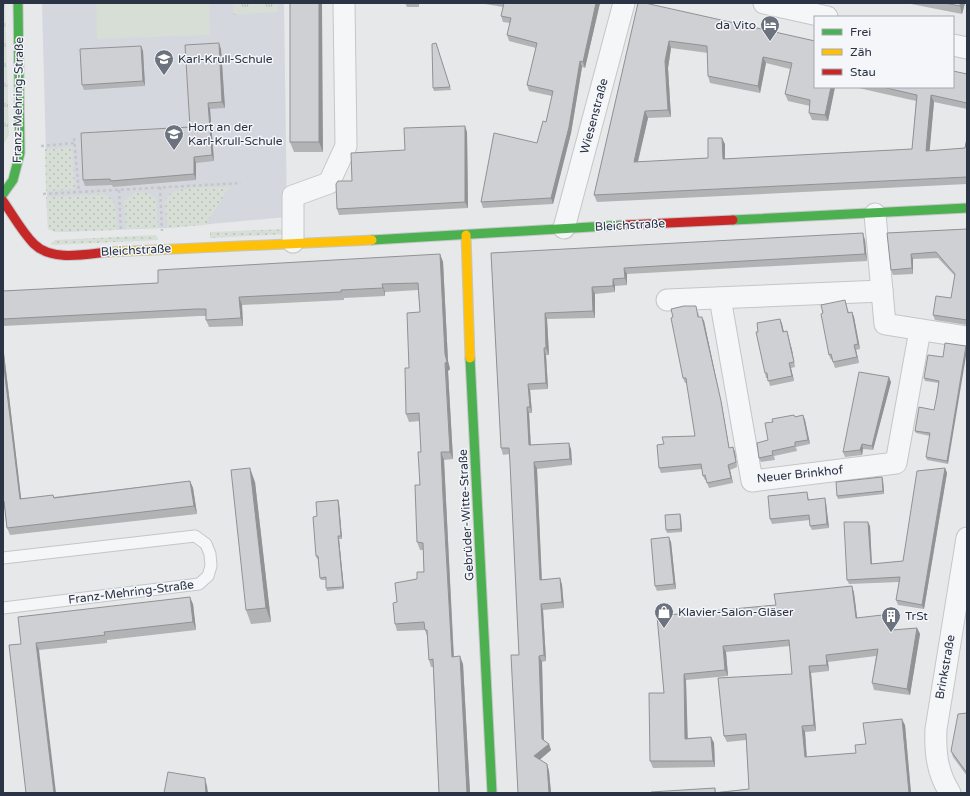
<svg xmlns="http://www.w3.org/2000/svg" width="970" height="796" font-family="'Varela Round',sans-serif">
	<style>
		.built { fill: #d4d7dd }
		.grass { fill: url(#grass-dots) }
		.park { fill: url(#park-tufts) }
		.garden { fill: #d6ded6 }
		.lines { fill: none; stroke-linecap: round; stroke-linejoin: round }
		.lane-casing { stroke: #c4c6c8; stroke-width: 13 }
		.street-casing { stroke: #c4c6c8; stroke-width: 23 }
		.fast-casing { stroke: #c4c6c8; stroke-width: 11 }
		.slow-casing { stroke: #c4c6c8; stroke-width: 11 }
		.jam-casing { stroke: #c4c6c8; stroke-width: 11 }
		.path { stroke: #c5c6ca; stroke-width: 2.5; stroke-dasharray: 3 3; stroke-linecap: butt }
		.lane { stroke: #f5f6f7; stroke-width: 11 }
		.street { stroke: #f5f6f7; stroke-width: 21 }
		.fast { stroke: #4caf50; stroke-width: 9 }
		.slow { stroke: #ffc107; stroke-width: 9 }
		.jam { stroke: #c62828; stroke-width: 9 }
		.wall { fill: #b1b3b5 }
		.shaded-wall { fill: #909294 }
		.building { fill: #ced0d3; stroke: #909294 }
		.labels { text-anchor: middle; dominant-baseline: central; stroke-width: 3; stroke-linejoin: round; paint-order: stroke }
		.poi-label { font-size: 12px; fill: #2b3445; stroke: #f4f6f9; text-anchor: start }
		.street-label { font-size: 12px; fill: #2b3445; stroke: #f4f6f9 }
	</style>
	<defs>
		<pattern id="grass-dots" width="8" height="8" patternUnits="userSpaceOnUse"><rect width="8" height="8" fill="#d6ded6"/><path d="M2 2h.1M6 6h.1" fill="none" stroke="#b8bfb9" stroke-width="1.8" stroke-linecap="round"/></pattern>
		<pattern id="park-tufts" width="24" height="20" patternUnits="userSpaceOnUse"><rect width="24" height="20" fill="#d6ded6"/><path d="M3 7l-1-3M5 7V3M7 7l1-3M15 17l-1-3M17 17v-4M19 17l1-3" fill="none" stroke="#b8bfb9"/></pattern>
	</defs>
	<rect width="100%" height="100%" fill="#e6e8ea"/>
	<path class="built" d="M42,3H284L287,217L167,228L56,232L48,229Z"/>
	<g class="grass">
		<path d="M72,147L75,189L46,191L45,149Z"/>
		<path d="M230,187L205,225L167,228C167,219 163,204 167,197C174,185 217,187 230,187Z"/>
		<path d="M136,192L149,193L156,199L158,228L126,229L124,201Z"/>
		<path d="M104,194C119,198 116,217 117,230L56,232L48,229L46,197Z"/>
		<path d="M287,229V234L210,238V232Z"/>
		<path d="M156,235L158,240L54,245L50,244L55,240Z"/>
	</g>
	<g class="park">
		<path d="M3,3H5L9,135L3,145Z"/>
		<path d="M233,3H277L278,12L233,15Z"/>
	</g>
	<path class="garden" d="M96,3H209L210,35L97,39Z"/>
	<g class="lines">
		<defs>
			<path id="lane" d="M3,558L195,536L206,544L210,554L211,566L208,576L199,584L3,608"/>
			<g id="street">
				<path d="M764,3L827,17"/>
				<path d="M953,45L967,48"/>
				<path d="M875,214L885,324L967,337"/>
				<path d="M564,228L624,3"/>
				<path d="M293,242V196L329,183L346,146L344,3"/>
				<path d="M720,298L752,481L896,463L920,330"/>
				<path d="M667,300L882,291"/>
				<path d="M950,793C937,772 935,753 936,729L967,538"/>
			</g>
			<g id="fast">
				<path d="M3,194L13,180L20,153L18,3"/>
				<path d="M733,220L967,208"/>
				<path d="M372,240L624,225"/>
				<path d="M470,358L492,793"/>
			</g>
			<g id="slow">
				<path d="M466,235L470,358"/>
				<path d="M109,252L372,240"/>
			</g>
			<g id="jam">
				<path d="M3,201C13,215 22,232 34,244C52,262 86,254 109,252"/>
				<path d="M624,225L733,220"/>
			</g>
		</defs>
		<use href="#lane" class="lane-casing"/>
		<use href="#street" class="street-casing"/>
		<use href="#fast" class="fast-casing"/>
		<use href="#slow" class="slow-casing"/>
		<use href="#jam" class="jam-casing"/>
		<g class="path">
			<path d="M74,138L79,192"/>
			<path d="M41,146L74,143"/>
			<path d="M160,187L162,231"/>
			<path d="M119,190L121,232"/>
			<path d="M43,194L241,183"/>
		</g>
		<use href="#lane" class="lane"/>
		<use href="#street" class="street"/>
		<use href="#fast" class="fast"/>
		<use href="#slow" class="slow"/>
		<use href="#jam" class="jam"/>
	</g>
	<g class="wall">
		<path d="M290,3L323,152H294L290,142Z"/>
		<path d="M405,3H419V7H407Z"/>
		<path d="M479,3H600L585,68L582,67L571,133L553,204L483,208L481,202L537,143L546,122L552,96L529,91L527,85L536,48L509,41L507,35L510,23L503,22L501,16L503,7Z"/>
		<path d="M638,3L815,41V87H835L828,121L812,120L809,113L810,106L788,101L785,94L790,69L766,63L760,93L710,83L708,76V53L671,48L668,68L671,117L648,118L638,162L708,158L725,144V159L912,149L916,101L854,87H953L967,74V109L934,102L929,151L965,148L967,138V184L597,202L594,195Z"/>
		<path d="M906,3H965L962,14Z"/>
		<path d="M436,43L451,90L434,91L433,88Z"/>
		<path d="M141,46L143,51L145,86L84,90L82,85Z"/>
		<path d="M221,49L225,108L210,109L214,161L196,163V180L113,187L112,185L85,186L83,180L190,127Z"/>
		<path d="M467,132L468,208L339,215L337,209L352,181L405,150Z"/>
		<path d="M967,229V325L935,320L933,315L951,298L955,276L938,258L913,259V274L893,275L891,270L887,233Z"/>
		<path d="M865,240L867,261L627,274V285L615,286V292L595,294V318L547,319L549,355H546L548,389L530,390L532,413H529L531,445L571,449L572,465L537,469L542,580L560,578L562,585L564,608L543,610L546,661L542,662L544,740L549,744L551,750L539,760L547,764L549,771L551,793H518L519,655L510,454L503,455L501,448L491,253Z"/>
		<path d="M440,254L443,262L448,361L450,369L448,371L453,459L444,460L454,657L463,664L470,793H439L433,667H431L429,660L427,636L425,630L397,631L395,624L397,602L424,572L423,550H420L417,542L421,452L420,421L409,422L406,414L409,368L420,312L418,290L385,292V296L344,298V300L242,305L243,326L209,327L206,320V316H199L3,326V291L158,283Z"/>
		<path d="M845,300L849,313L852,312L854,317L860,349L856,350L859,363L835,368L832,359L831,360L829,355L823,313Z"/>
		<path d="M698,311L699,317L704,321L722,406L729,448L735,452L737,467L730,470L733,483L709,488L706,480H705L703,476L702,469L661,473L659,468L664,444L695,436L687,383H685L683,378Z"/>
		<path d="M780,319L782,324L784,332L787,331L792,350L795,367L791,368L794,381L770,386L768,378H766L765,373Z"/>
		<path d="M3,345L21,498L54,497L190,481L193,488L197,514L10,535L7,528L5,509H3Z"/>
		<path d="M943,357L948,464L927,460L926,457L930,436L916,433L915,431L934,410L939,383L925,381L924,378Z"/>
		<path d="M891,382L873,450L863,449L862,455L845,457L843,452Z"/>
		<path d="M803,415L805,420L810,444L796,447L797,451L774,456L775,460L761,462L759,458L795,417Z"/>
		<path d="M945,468L947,473L924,609L898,605L896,600L899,582L849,584L847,580L870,526L872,564L903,561Z"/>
		<path d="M883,480L884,494L838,499L837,496Z"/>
		<path d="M255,482L271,622L251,624L246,610Z"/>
		<path d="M807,492L809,500L826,503L829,528L812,530L810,526V520L772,524L770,519Z"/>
		<path d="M338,500L339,503L342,539H339L344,589L327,591L326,588V580H321L320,578L318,559H317L316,556L317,516Z"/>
		<path d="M680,514L681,517L682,532L667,533L666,530Z"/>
		<path d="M671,542L676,589L657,591L655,586Z"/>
		<path d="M852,586L854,593L857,618L894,620V630L917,628L920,634L910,695L874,690L872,683L876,656L828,662L829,671L811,673L816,731L805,732L807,757L856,753L866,744L905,725L911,793H651L715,788L716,792L749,789L746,740L727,742L724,736L792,674L790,646L726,652L728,676L686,680L687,738L711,737L714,743L715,767L653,768L650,761L664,693L657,616L776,605Z"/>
		<path d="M193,604L196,630L107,640V643L39,650L21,644Z"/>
		<path d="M967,713V776L953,757L951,751Z"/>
	</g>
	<g class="shaded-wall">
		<path d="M319,3H322L323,152L319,142Z"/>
		<path d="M596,3H600L585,68L583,62Z"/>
		<path d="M960,3H965L962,14L960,6Z"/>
		<path d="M669,41L671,48L668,68L671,117L668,110L665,61Z"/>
		<path d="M219,43L221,49L225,108L222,102Z"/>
		<path d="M141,46L143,51L145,86L143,81Z"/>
		<path d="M763,57L766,63L760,93L758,86Z"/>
		<path d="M580,61L582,67L571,133L553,204L551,198Z"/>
		<path d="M831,87H835L828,121L825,115Z"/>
		<path d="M931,95L934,102L929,158L926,151Z"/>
		<path d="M208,103L210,109L214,161L212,155Z"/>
		<path d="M645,111L648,118L636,169L634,162Z"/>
		<path d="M465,126L467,132L468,208L465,202Z"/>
		<path d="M722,138L725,144V166L723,159Z"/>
		<path d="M194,157L196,163V180L194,174Z"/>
		<path d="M863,233L865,240L867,261L865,254Z"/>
		<path d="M440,254L443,262L448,361L450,369L448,371L453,459L450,452Z"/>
		<path d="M911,254L913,259V274L912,268Z"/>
		<path d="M624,268L627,274V285L625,278Z"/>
		<path d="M613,279L615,286V292L613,286Z"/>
		<path d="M382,284L385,292V296Z"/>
		<path d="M592,287L595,294V318L593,311Z"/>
		<path d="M239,297L242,305L243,326L241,318Z"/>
		<path d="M852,312L854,317L860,349L858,344Z"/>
		<path d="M545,313L547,319L549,355L546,348Z"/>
		<path d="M702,317L704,321L722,406L730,453L729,448Z"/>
		<path d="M780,319L782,324L785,337L783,332Z"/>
		<path d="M787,331L792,350L795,367L794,362Z"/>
		<path d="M3,345L22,506L20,499L3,360Z"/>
		<path d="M854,345L856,350L859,363L857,357Z"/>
		<path d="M966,346L967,350L948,464L947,461Z"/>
		<path d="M544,348L546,355L548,389L546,383Z"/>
		<path d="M789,363L791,368L794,381L792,376Z"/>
		<path d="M889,377L891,382L873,450L872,446Z"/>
		<path d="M528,384L530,390L532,413L530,407Z"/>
		<path d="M527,407L529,413L531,452L529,445Z"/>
		<path d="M803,415L805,420L810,444L808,440Z"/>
		<path d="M569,443L571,449L572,465L570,459Z"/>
		<path d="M862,444L863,449L862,455L860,450Z"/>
		<path d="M733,447L735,452L737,467Z"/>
		<path d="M441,452L444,460L454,664L452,657Z"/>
		<path d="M534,462L537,469L542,587L540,580Z"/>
		<path d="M728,465L730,470L733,483L731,478Z"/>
		<path d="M250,468L255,482L271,622L266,608Z"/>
		<path d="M945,468L947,473L924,609L922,605Z"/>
		<path d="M882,477L883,480L884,494L883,491Z"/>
		<path d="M190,481L193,488L197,514L194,506Z"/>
		<path d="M825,498L826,503L829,528L827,524Z"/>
		<path d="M338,500L339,503L342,539L341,536Z"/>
		<path d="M680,514L681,517L682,532L681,529Z"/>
		<path d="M868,522L870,526L872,568L871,564Z"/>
		<path d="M338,536L339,539L344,589L343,587Z"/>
		<path d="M669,537L671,542L676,589L674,584Z"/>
		<path d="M560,578L562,585L564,608L562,602Z"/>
		<path d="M852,586L854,593L858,624L856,618Z"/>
		<path d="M190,597L193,604L196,630L193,622Z"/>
		<path d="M541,604L543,610L546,661L544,655Z"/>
		<path d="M891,614L894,620V636L892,630Z"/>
		<path d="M917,628L920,634L910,695L907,689Z"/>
		<path d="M36,643L39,650L56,793H54Z"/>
		<path d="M723,646L726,652L728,676L725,670Z"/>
		<path d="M826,655L828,662L829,671L827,665Z"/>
		<path d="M460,656L463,664L470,793H467Z"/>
		<path d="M539,656L542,662L544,745L542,739Z"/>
		<path d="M809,666L811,673L816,731L814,725Z"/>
		<path d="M684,674L686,680L688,745L685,739Z"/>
		<path d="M902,719L905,725L911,793H909Z"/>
		<path d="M802,726L805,732L807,764L805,757Z"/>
		<path d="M711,737L714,743L715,767L713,761Z"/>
		<path d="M549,744L551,750L536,763L534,756Z"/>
		<path d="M547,764L549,771L551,793H549Z"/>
		<path d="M205,778L207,786L208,793H206Z"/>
	</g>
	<g class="building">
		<rect x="290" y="3" width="29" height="139"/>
		<path d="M504,3H596L583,62L580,61L569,127L551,198L481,202L494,133L537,143L543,121L546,122L553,91L527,85L537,43L507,35L511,18L501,16Z"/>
		<path d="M638,3H645L815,41V87H831L825,115L809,113L810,100L785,94L792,63L763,57L758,86L708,76L707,46L669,41L665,61L668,110L645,111L634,162L708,158V138H722L723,159L912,149L917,95L882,87H953V71L967,74V103L931,95L926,151L965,148L967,138V177L594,195Z"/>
		<path d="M944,3H960V6Z"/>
		<path d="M219,43L222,102L208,103L212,155L194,157V174L111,181L110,179L83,180L81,133L190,127L185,45Z"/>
		<path d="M436,43L450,87L433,88L432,44Z"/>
		<path d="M141,46L143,81L82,85L80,49Z"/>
		<path d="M465,126V202L337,209L336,184L338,181H352L351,153L405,150L404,128Z"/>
		<path d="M967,229V320L933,315L936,296L951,298L955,274L936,252L911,254L912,268L891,270L887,233Z"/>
		<path d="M863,233L865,254L624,268L625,278L613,279V286L592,287L593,311L545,313L546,348H544L546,383L528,384L530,407H527L529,445L569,443L570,459L534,462L540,580L560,578L562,602L541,604L544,655L539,656L542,739L549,744L534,756L547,764L549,793H518L511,655H519L510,463L509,448H501L491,253Z"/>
		<path d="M440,254L445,354L447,362L445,363L450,452H441L443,497L452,657L460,656L467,793H439L433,659L429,660L427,630H425L424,622L395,624L393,603L397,602L395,583L417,579V572H424L423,543L417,542L415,485H420L418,452H421L419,413L406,414L405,368H409L407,313L420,312L418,283L382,284L383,288L341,290V292L239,297L241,318L206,320V309H196L3,319V291L158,283V270Z"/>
		<path d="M845,300L848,313L852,312L858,344L854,345L857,357L833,362L831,354L829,355L821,314L823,313L821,305Z"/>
		<path d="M684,306H696L698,317H702L721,401L729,448L733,447L736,462L728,465L731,478L707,483L705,475L703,476L701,464L659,468L657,445L664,444L662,437L695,436L687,386L686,378H683L671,318L673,317L671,309Z"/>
		<path d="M780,319L783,332L787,331L790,345L794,362L789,363L792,376L768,381L767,373H765L756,332H758L757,323Z"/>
		<path d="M945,343L966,346L947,461L926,457L930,433L915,431L919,407L934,410L937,395L939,381L924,378L928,355L943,357Z"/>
		<path d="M3,360L20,499L53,495L54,498L190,481L194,506L7,528L4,501H3Z"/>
		<path d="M859,372L889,377L872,446L862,444L860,450L843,452Z"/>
		<path d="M794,415L795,417L803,415L808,440L795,442V446L772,451L773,455L759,458L757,443L768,440L765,423L773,422L772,419Z"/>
		<path d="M250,468L266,608L246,610L231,470Z"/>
		<path d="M945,468L922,605L896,600L900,577L847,580L844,522H868L871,564L903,561L917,471Z"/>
		<path d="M882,477L883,491L837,496L836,482Z"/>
		<path d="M807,492L808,500L825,498L827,524L810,526L809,515L770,519L768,496Z"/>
		<path d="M338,500L341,536H338L343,587L326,588V577L320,578L318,556H316L313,517L317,516L316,502Z"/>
		<path d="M680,514L681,529L666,530L665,515Z"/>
		<path d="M669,537L674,584L655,586L651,539Z"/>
		<path d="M852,586L856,618L891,614L892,630L917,628L907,689L872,683L878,649L826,655L827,665L809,666L814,725L802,726L805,757L856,753L855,745L866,744L863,723L902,719L909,793H651V792L715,788V793L749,789L746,734L724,736L718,678L792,674L789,640L723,646L725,670L684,674L685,739L711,737L713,761H650L649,693H664L657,616L776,605L774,594Z"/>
		<path d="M190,597L193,622L104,632L105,635L36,643L54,793H26L9,645L21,644L18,617Z"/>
		<path d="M967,713V773L951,751L958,714Z"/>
		<path d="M168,772L205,778L206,793H164Z"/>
	</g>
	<defs>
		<symbol id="hotel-pin" viewBox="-11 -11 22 30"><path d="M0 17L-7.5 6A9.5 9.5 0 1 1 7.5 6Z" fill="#6c737f" stroke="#f4f6f9"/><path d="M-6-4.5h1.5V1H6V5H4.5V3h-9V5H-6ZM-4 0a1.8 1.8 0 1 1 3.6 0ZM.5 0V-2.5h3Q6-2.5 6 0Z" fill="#fff"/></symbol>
		<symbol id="school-pin" viewBox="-11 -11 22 30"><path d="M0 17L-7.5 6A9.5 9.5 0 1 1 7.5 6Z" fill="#6c737f" stroke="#f4f6f9"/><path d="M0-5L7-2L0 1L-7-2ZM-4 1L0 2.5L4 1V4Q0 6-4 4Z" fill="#fff"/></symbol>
		<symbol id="shop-pin" viewBox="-11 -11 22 30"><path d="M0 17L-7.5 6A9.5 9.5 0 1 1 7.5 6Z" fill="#6c737f" stroke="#f4f6f9"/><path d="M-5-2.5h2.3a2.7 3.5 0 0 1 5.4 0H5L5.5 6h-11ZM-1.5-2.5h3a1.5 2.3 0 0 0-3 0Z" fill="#fff"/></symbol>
		<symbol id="building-pin" viewBox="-11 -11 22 30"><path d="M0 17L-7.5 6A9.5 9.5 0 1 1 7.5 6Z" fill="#6c737f" stroke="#f4f6f9"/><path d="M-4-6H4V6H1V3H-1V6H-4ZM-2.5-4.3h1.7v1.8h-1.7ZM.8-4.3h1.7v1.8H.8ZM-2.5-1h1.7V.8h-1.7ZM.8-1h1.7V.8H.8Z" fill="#fff"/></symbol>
	</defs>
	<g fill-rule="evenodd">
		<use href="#hotel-pin" x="759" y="14" width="22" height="30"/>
		<use href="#school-pin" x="153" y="48" width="22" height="30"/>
		<use href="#school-pin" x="163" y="123" width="22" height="30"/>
		<use href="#shop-pin" x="653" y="601" width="22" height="30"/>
		<use href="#building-pin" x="880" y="605" width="22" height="30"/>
	</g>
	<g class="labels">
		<g class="poi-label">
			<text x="756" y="25" text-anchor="end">da Vito</text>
			<text x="178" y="59">Karl-Krull-Schule</text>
			<text x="188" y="127">Hort an der<tspan x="188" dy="14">Karl-Krull-Schule</tspan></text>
			<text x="678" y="612">Klavier-Salon-Gläser</text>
			<text x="905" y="616">TrSt</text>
		</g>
		<g class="street-label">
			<text transform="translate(18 100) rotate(-89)">Franz-Mehring-Straße</text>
			<text transform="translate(594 116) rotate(-75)">Wiesenstraße</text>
			<text transform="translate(630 225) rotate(-3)">Bleichstraße</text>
			<text transform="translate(136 250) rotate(-3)">Bleichstraße</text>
			<text transform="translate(800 474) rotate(-6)">Neuer Brinkhof</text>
			<text transform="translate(466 515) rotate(-93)">Gebrüder-Witte-Straße</text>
			<text transform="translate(131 592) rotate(-7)">Franz-Mehring-Straße</text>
			<text transform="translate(945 667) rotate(-80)">Brinkstraße</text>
		</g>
	</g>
	<rect width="970" height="796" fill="none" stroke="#2b3445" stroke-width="8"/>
	<rect x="814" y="16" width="140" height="72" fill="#f4f6f9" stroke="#a4a8b1"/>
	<rect x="822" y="29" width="20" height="6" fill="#4caf50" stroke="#a4a8b1"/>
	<text x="850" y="36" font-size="12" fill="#2b3445">Frei</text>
	<rect x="822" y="49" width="20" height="6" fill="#ffc107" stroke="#a4a8b1"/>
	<text x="850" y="56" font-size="12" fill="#2b3445">Zäh</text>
	<rect x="822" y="69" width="20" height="6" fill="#c62828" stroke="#a4a8b1"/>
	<text x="850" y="76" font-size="12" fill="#2b3445">Stau</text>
</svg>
